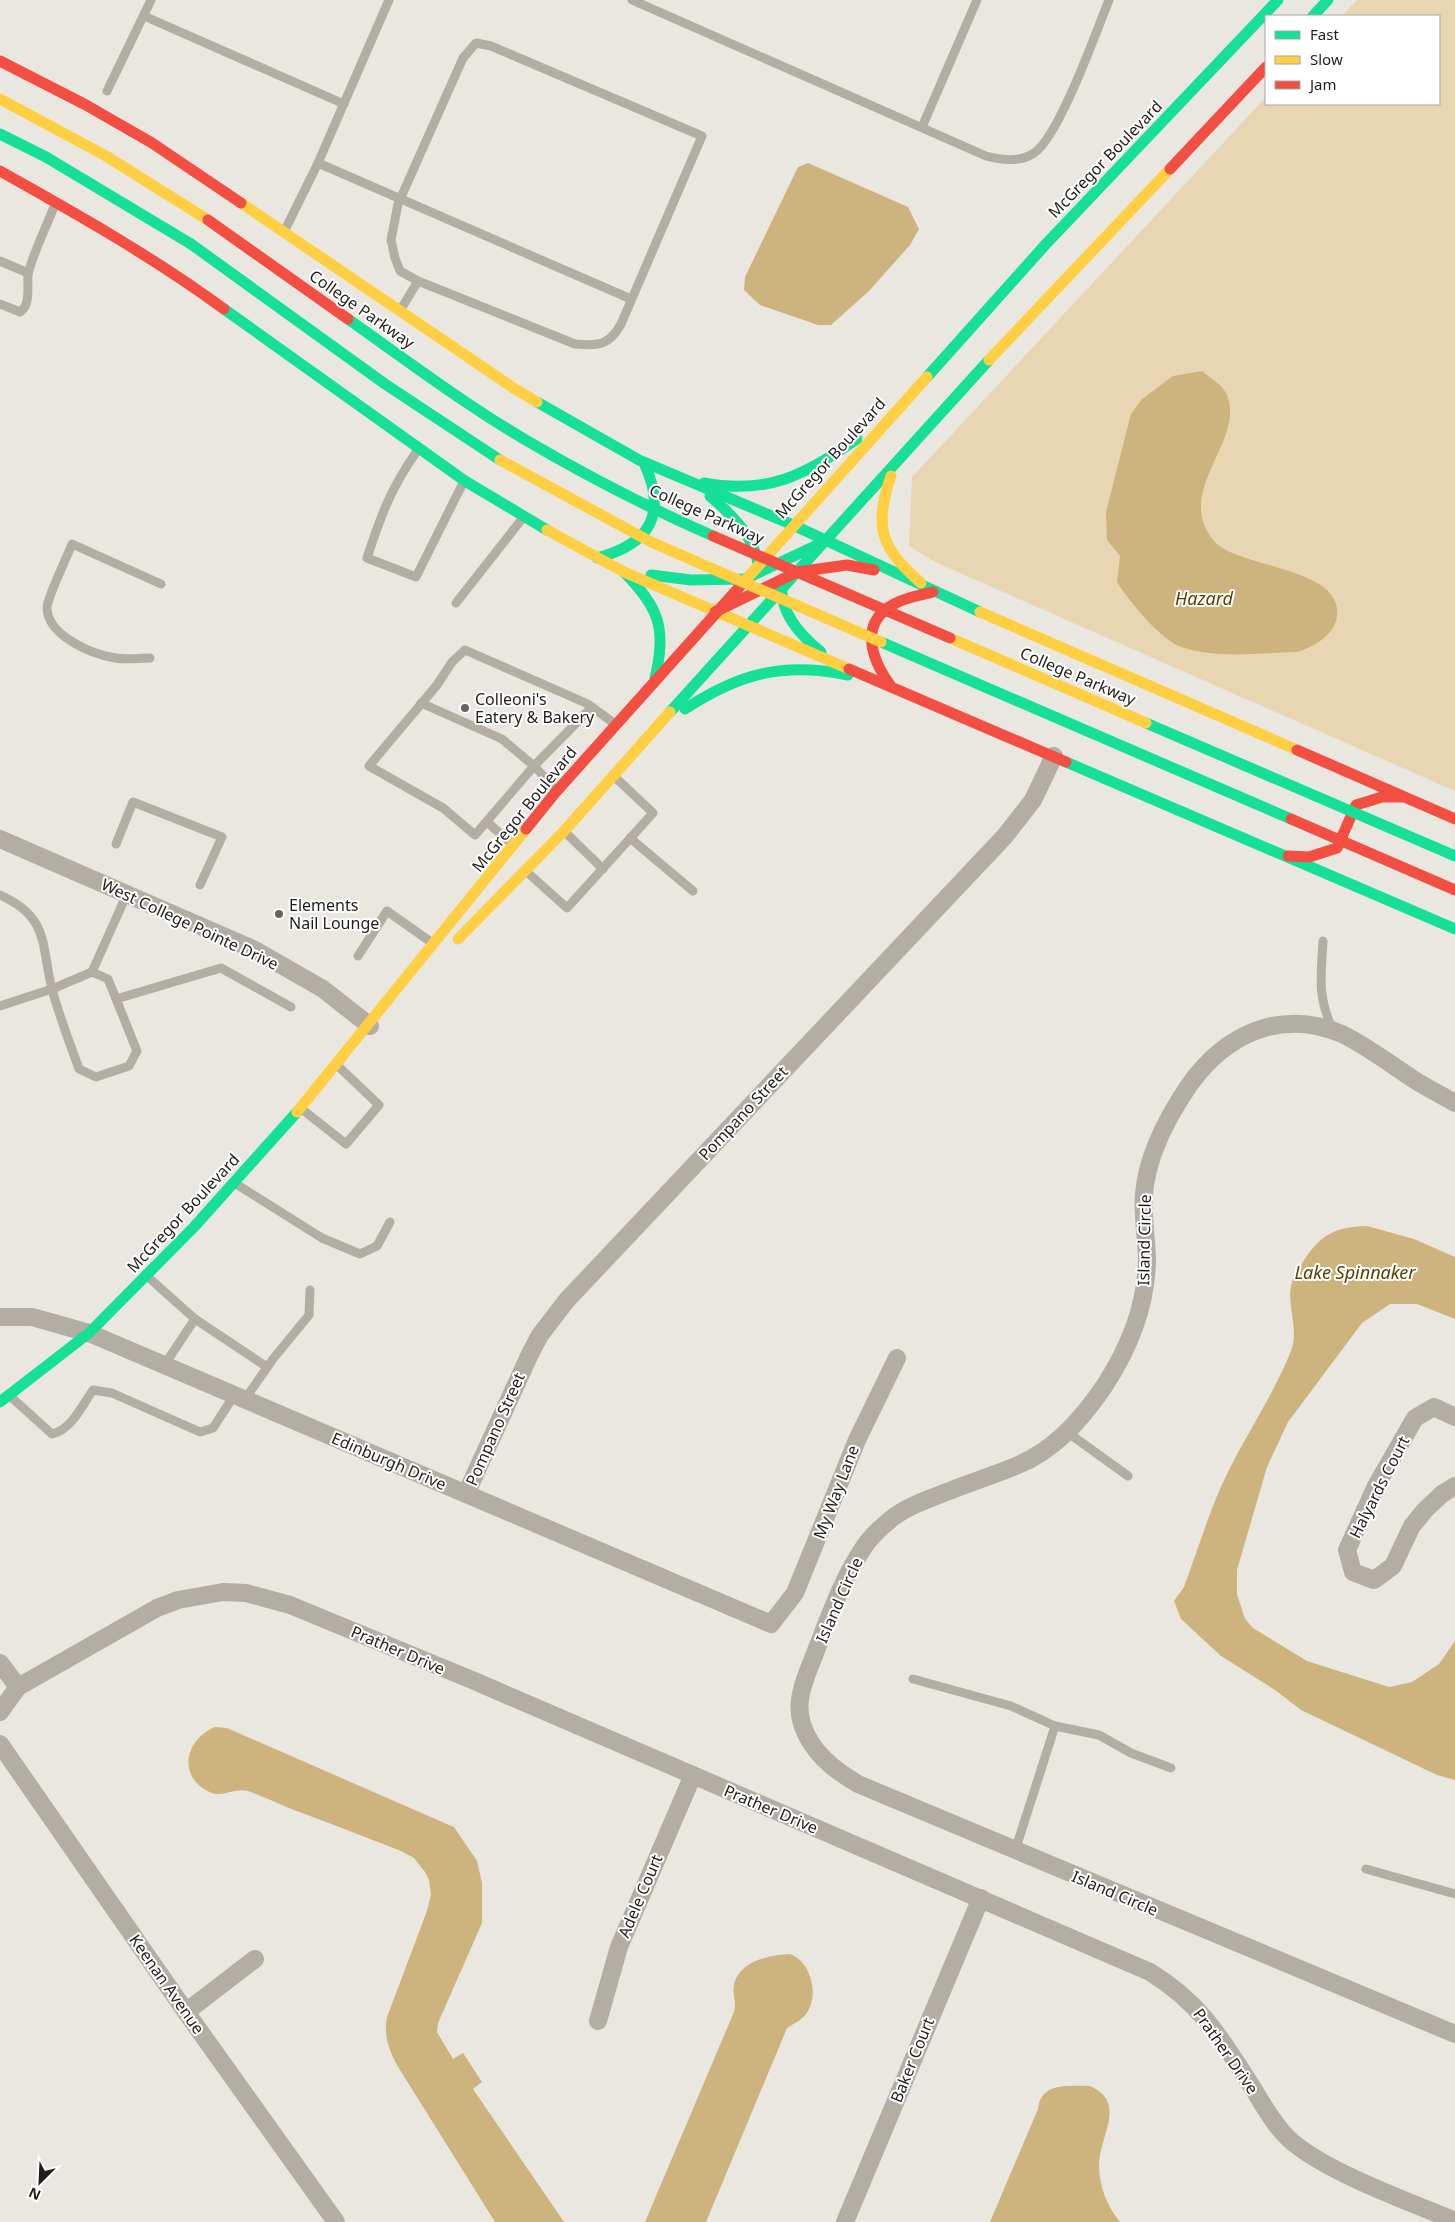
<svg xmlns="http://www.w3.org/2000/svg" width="1455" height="2222" font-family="'Noto Sans',sans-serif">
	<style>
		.green { fill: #e8d6b3 }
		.water { fill: #cdb37d }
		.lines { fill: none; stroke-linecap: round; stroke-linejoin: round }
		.lane { stroke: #b3aea4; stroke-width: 9 }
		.street { stroke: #b3aea4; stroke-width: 18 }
		.fast { stroke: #16e098; stroke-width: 11 }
		.slow { stroke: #ffcf43; stroke-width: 11 }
		.jam { stroke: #f24e42; stroke-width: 11 }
		.fast-bridge { stroke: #16e098; stroke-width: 11 }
		.slow-bridge { stroke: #ffcf43; stroke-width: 11 }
		.jam-bridge { stroke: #f24e42; stroke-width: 11 }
		.poi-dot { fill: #67645f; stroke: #fff; stroke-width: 2 }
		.labels { text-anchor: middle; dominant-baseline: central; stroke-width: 4; stroke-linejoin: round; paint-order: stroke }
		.street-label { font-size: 16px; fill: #201e1a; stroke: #fff }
		.poi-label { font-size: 16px; fill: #201e1a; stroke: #fff; text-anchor: start }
		.water-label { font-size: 18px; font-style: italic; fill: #583f00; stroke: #fff }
	</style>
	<rect width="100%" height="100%" fill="#eae7e0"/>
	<path class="green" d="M1357,0H1455V791L935,562L909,546L912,477L1266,97V104H1439V16H1342Z"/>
	<g class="water">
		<path d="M808,163L908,207L919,229L910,245L869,291L831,325H818L760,305L744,290L745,277L798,167Z"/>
		<path d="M1202,371C1210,378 1223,385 1227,395C1246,442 1171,492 1215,542C1240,569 1350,567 1336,621C1331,637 1312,648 1296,652C1260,653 1216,659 1181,647C1160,639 1129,601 1117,582L1120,556L1107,540L1106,512L1131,414L1142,399L1173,376Z"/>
		<path d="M1367,1226L1414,1239L1455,1257V1319L1417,1304H1390L1362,1323L1288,1422L1267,1467L1237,1570V1594L1245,1619L1253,1628L1307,1661L1389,1687L1412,1682L1439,1664L1455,1641V1780L1437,1775L1301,1710L1275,1690L1221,1656L1181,1619L1174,1601L1184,1587C1198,1550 1209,1511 1226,1476C1246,1435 1274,1393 1291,1351C1301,1324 1281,1299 1296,1273C1316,1240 1327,1227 1367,1226Z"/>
		<path d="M215,1727L227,1728L449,1825L454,1827L477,1861L482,1883V1923L438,2023L437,2032L453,2059L463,2053L482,2082L473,2089L564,2222H495L400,2070C390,2053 383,2037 387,2017L427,1911L431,1895L429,1880L425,1872L414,1858L401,1851C365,1837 330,1823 294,1810C279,1804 263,1796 248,1791C231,1787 222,1801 204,1789C177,1771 188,1738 215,1727Z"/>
		<path d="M790,1954C810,1961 819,1992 808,2011C804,2019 795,2023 787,2028L706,2222H645L734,2012C737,2003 732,1994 734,1985C739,1961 769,1955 790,1954Z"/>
		<path d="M1090,2086C1128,2103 1099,2136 1099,2165C1099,2186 1107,2206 1120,2222H990L1038,2109C1041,2082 1068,2086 1090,2086Z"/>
	</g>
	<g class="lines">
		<g class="lane">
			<path d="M632,0L986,156C1001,160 1020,163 1034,153C1059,137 1096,32 1109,0"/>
			<path d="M144,16L344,104"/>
			<path d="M107,91L151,0"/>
			<path d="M922,127L977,0"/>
			<path d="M318,163L631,299"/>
			<path d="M285,230L318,163L389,0"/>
			<path d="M0,261L28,273"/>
			<path d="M0,304L20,312C31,305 27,286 28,275C30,260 49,221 55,204"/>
			<path d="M401,309L418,281L575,344C598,346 609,346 621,324L702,136L491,46L476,43L463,58L398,204L391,240L395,258L400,271L418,281"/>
			<path d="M417,451C391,488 381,515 367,558L416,577L463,483"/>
			<path d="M456,603L522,519"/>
			<path d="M150,658C139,658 126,660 115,658C91,654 49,636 47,609C46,600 68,555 72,544L161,584"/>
			<path d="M421,703L502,739L534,766L555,788"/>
			<path d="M592,707L534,766L475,835L443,808L369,766L437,685L452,662L465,650L588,704C597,711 606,717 615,724"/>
			<path d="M487,822L511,843"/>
			<path d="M565,832L603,869"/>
			<path d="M630,838L693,891"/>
			<path d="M116,844L133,802L222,837L200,885"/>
			<path d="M528,873L567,908L653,813L616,778"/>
			<path d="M0,895C50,917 41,946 52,989C59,1016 70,1043 79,1069L96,1077L129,1066L137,1051L108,979L92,972"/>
			<path d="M1323,941C1321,979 1317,994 1333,1031"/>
			<path d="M358,956L387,911L431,942"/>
			<path d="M116,999L221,968L291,1007"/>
			<path d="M0,1006L52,989L92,972L126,896"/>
			<path d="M303,1110L346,1144L379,1105L338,1066"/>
			<path d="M236,1184L322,1238L360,1254L377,1246L390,1222"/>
			<path d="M148,1277L195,1319L165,1364"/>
			<path d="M195,1319L267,1367"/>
			<path d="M11,1397L52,1434C72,1429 81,1407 93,1390L112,1393L200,1432L213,1428L235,1394"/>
			<path d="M245,1399L273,1359L309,1315L310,1290"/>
			<path d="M1067,1432L1128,1476"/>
			<path d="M913,1679L1011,1706L1055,1726L1015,1851"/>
			<path d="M1055,1726L1099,1735L1131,1753L1171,1768"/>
			<path d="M1366,1869L1455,1894"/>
		</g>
		<g class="street">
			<path d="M0,839L255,950L323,989L370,1026"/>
			<path d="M1455,1103C1441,1095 1427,1088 1413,1079C1390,1064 1367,1046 1342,1034C1281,1008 1226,1034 1190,1084C1168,1116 1147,1156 1144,1194C1142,1216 1147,1239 1147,1261C1146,1305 1129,1348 1105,1385C1083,1418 1055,1450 1018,1465C994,1475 969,1483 944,1493C926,1500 906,1507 891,1519C880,1528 869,1538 862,1550C842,1580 830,1615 817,1648C811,1665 802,1682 800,1700C799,1707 800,1717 802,1724C811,1752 834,1770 858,1784L1455,2034"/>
			<path d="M0,1317H32L89,1333L771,1624L795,1593L857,1440L897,1358"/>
			<path d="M1455,1417L1434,1407L1415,1418L1376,1486L1347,1550L1353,1572L1374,1580L1393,1566L1412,1526L1425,1510L1442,1494L1455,1486"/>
			<path d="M466,1494L530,1354L540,1335L567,1300L1005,836L1033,800L1054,756"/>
			<path d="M0,1663L18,1687"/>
			<path d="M0,1712L18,1687L157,1608L178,1600L223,1592L246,1593L290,1605L472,1680L1150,1972C1202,2004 1222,2040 1254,2090C1264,2106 1274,2125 1289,2139C1325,2172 1408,2201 1455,2221"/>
			<path d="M0,1744L186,2012L336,2222"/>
			<path d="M186,2012L255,1959"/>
			<path d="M598,2021L619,1947L693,1775"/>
			<path d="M845,2222L981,1898"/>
		</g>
		<g class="fast">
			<path d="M1313,16L1328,0"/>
			<path d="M0,134L46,157L191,244"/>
			<path d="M224,309L465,481L547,530"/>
			<path d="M927,377L1046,244L1278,0"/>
			<path d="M537,402L639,460L793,525L980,612"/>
			<path d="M704,483C769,495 804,475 857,439"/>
			<path d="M710,496C733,516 755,537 759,568"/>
			<path d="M597,558C650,544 668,514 644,463"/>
			<path d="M624,572C659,607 667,629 655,678"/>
			<path d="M651,575L691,580L745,579L828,540"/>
			<path d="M782,582C779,612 799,634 821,652"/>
			<path d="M685,709C740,673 783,662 848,675"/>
			<path d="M670,712L989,360"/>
			<path d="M1066,762L1455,929"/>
			<path d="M0,1402L89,1333L194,1227L297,1112"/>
		</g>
		<g class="slow">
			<path d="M0,99L106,156L208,220"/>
			<path d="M241,203L515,389L537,402"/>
			<path d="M989,360L1170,169"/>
			<path d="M891,476C873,527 881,548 921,583"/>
			<path d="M547,530L624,572L849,669"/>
			<path d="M743,583L927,377"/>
			<path d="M980,612L1297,750"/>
			<path d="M458,939L566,829L670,712"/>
			<path d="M297,1112L526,829"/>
		</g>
		<g class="jam">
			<path d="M0,61L86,105L152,143L241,203"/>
			<path d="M1170,169L1266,67"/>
			<path d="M0,171C77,214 153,257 224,309"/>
			<path d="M715,612L797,572L847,565L874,570"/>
			<path d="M849,669L1066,762"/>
			<path d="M890,685C871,658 858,622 896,603C907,597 921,595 933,592"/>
			<path d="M1297,750L1455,819"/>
			<path d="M526,829L555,793L743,583"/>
			<path d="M1288,856L1309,857L1337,848L1356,805L1382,797H1402"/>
		</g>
		<g class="fast-bridge">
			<path d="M191,244L385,384L500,460"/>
			<path d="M348,319C406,360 463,403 524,439C585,475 649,508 713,536"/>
			<path d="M881,642L1291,819"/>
			<path d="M1146,723L1455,856"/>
		</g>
		<g class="slow-bridge">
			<path d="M500,460L651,542L881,642"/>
			<path d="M950,638L1146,723"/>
		</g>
		<g class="jam-bridge">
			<path d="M208,220L348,319"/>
			<path d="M713,536L950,638"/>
			<path d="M1291,819L1455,890"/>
		</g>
	</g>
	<g class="poi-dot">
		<circle cx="465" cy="708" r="5"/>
		<circle cx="279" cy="914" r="5"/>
	</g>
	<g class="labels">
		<g class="street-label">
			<text transform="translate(1105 159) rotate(-46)">McGregor Boulevard</text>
			<text transform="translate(362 309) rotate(35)">College Parkway</text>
			<text transform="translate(830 458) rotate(-48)">McGregor Boulevard</text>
			<text transform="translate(707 514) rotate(24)">College Parkway</text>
			<text transform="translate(1078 676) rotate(23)">College Parkway</text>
			<text transform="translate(524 809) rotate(-51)">McGregor Boulevard</text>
			<text transform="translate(190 924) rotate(25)">West College Pointe Drive</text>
			<text transform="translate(743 1113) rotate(-47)">Pompano Street</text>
			<text transform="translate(183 1213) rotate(-47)">McGregor Boulevard</text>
			<text transform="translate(1144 1240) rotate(-89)">Island Circle</text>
			<text transform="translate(495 1429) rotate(-66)">Pompano Street</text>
			<text transform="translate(389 1461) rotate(23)">Edinburgh Drive</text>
			<text transform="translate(1379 1487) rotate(-63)">Halyards Court</text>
			<text transform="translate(836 1492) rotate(-69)">My Way Lane</text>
			<text transform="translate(839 1600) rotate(-66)">Island Circle</text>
			<text transform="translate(398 1650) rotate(23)">Prather Drive</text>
			<text transform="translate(771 1809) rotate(23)">Prather Drive</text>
			<text transform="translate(1115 1893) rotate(23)">Island Circle</text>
			<text transform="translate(640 1896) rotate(-67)">Adele Court</text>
			<text transform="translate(167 1984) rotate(55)">Keenan Avenue</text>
			<text transform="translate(1226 2051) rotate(55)">Prather Drive</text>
			<text transform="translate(912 2060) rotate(-68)">Baker Court</text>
		</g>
		<g class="poi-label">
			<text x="475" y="699">Colleoni's<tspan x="475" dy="18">Eatery &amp; Bakery</tspan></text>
			<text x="289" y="905">Elements<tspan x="289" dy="18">Nail Lounge</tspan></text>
		</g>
		<g class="water-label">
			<text x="1204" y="598">Hazard</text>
			<text x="1355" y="1272">Lake Spinnaker</text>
		</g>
	</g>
	<rect x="1265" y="15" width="175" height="90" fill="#ffffff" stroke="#a6a5a3"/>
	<rect x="1275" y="31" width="25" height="8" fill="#16e098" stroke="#a6a5a3"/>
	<text x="1310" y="40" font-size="15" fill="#201e1a">Fast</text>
	<rect x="1275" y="56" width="25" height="8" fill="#ffcf43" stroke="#a6a5a3"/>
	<text x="1310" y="65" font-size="15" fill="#201e1a">Slow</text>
	<rect x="1275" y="81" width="25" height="8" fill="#f24e42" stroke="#a6a5a3"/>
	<text x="1310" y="90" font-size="15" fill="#201e1a">Jam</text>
	<g transform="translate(40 2182) rotate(204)" stroke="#ffffff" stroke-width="4" paint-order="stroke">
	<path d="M0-4L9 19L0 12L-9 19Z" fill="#201e1a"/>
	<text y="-8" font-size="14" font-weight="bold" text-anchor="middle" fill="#201e1a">N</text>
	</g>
</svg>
